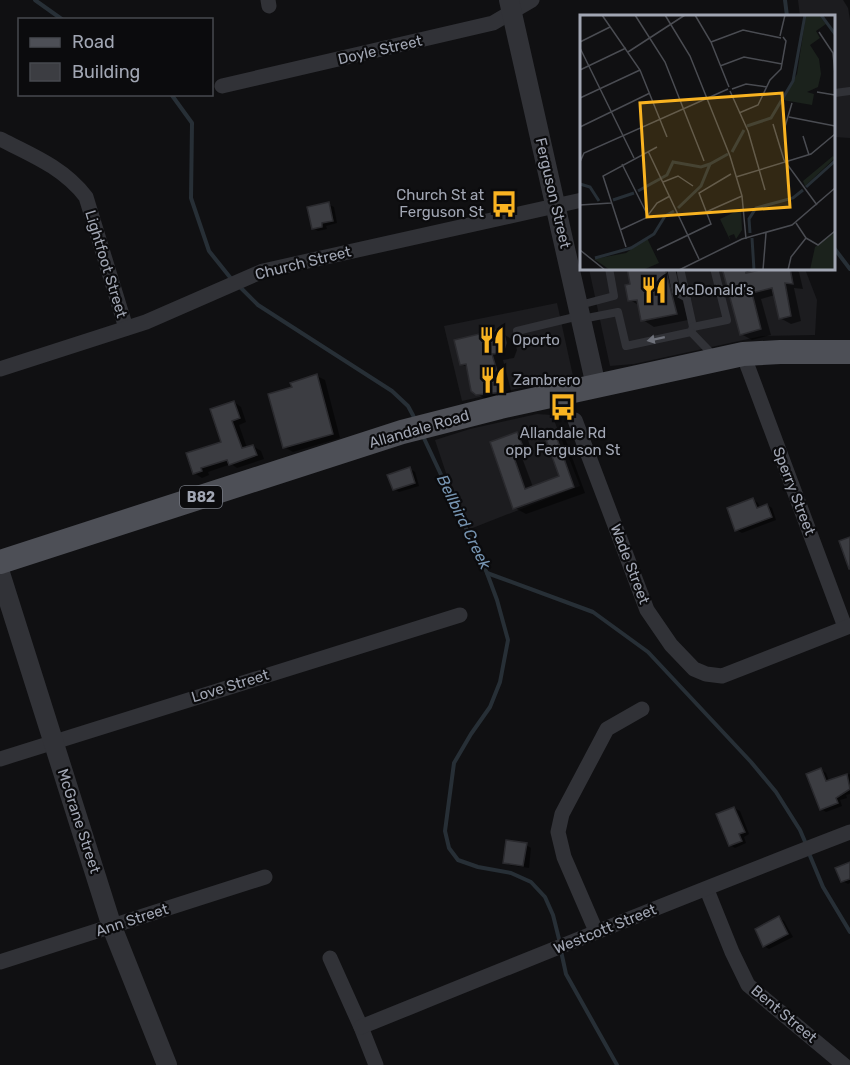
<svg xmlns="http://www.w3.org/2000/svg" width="850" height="1065" font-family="Rubik,sans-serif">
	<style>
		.built { fill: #1c1c1f }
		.shadow { fill: #0007 }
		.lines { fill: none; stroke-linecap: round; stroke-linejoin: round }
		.stream { stroke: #272f36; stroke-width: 4 }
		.building { fill: #3c3d42; stroke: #2a2a2e; stroke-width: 1.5 }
		.service { stroke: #313237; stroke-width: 8 }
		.minor { stroke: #313237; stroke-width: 15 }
		.tertiary { stroke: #313237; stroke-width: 20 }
		.primary { stroke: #4d4f56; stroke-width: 24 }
		.oneway { fill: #6f727b }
		.labels { text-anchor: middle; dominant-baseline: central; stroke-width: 4.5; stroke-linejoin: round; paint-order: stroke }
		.shield { fill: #0b0b0d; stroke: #747881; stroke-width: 1.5 }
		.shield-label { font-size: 14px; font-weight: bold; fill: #a1a6b3 }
		.street-label { font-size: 15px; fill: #a1a6b3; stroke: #0b0b0d }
		.poi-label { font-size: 15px; fill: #a1a6b3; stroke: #0b0b0d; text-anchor: start }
		.water-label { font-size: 16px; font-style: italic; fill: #7694b1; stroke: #0b0b0d }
		.inset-river { fill: none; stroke: #272f36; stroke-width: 3 }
		.inset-road { fill: none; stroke: #4a4c52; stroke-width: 1.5 }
		.view { fill: #f9b321; fill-opacity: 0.15; stroke: #f9b321; stroke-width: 3 }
		.inset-edge { fill: none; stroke: #a1a6b3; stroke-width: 3 }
	</style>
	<rect width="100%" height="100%" fill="#101012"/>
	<g class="built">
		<path d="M798,0H850V138L834,137V16H800Z"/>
		<path d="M589,269H805L817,300L815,335L762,336L634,364L610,366Z"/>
		<path d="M557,303L573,376L462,401L444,326Z"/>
		<path d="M537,414L552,415L580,486L470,529L446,473L435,440L470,429Z"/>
	</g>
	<g class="shadow">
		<path d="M843,0H850V20L848,8Z"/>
		<path d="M328,204L334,207L337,223L326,226L327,229L318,231L313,228Z"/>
		<path d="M628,268H678L676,276L688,320L654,327L643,320L640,306L630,300L631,285Z"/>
		<path d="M724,268H754L755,273L775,268H794L799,272L803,289L794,288L801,321L791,324L780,318L775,295L761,299L771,335L752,340L741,334Z"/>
		<path d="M503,334L515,341L517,350L514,358L503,360L513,398L489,401L477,394L469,368L461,364Z"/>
		<path d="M317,376L325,380L340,438L293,452L284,447L294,388Z"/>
		<path d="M234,402L241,407L246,422L239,425L247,448L253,446L261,451L264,459L237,468L231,464L208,472L209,475L202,478L194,473L223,443Z"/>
		<path d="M554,432L565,438L585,493L526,514L515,508L491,443L517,433L528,440L532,451L521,455L533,487L561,477Z"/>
		<path d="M410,469L415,472L419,486L399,492L394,489Z"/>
		<path d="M753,500L758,503L760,508L767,505L772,508L776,520L742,533L737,530Z"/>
		<path d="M821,770L826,773L829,781L850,774V794L846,795L847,798L840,800L842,806L826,812L821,809Z"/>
		<path d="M734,808L740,811L749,834L744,837L746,843L735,848L730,845Z"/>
		<path d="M526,845L531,848L529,868L509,865L504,862Z"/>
		<path d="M850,864V883L848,884L842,881Z"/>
		<path d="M779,918L784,921L793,937L769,949L764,946Z"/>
	</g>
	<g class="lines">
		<g class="stream">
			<path d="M35,0L63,20"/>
			<path d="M785,0L787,16"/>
			<path d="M171,94L192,123L191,198L209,251L233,281"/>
			<path d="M834,248L850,269"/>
			<path d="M239,286L258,305L392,391L408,406L415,419"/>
			<path d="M422,434L487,573L593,612L648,652L751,762L776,792L800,830L806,844"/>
			<path d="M487,573L497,600L508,640L500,682L490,707L471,734L454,763L445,831L449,848L458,860L478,867L511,873L531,882L545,897L553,915L560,943"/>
			<path d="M808,851L823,887L850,932"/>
			<path d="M561,951L566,974L617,1065"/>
		</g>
	</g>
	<g class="building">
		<path d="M329,202L333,221L322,223V227L312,229L307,207Z"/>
		<path d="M627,268H665L677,314L641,321L637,300L628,301L625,285L630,284Z"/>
		<path d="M722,268H745L746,273L768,268H790L793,284L785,283L791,316L779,319L772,288L752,293L761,329L740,335Z"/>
		<path d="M496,330L504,333L506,343L503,353L492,354L503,392L476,395L471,391L466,364L460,365L454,340Z"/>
		<path d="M317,374L333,434L283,448L268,394L292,387L290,383Z"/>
		<path d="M234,401L240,418L232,421L242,448L253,445L257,455L229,465L227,460L201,468L202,471L193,474L186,453L221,442L210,409Z"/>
		<path d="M554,430L574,487L513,509L490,442L517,432L522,444L511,449L525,489L559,476L544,434Z"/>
		<path d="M410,467L415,483L393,490L387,475Z"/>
		<path d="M753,498L757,508L767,504L772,517L735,531L727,508Z"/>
		<path d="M850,537V569H849L839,541Z"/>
		<path d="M821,768L826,781L847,774L850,789L836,798L838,803L820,810L806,774Z"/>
		<path d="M734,807L745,832L739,834L742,841L729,846L716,814Z"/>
		<path d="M506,840L527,843L523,866L503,863Z"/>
		<path d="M850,862V879L841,882L835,868Z"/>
		<path d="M779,916L788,934L763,947L755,929Z"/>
	</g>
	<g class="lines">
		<g class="service">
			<path d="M835,93L850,91"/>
			<path d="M671,268L676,292L687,298"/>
			<path d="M580,305L614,296L609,268"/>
			<path d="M582,319L618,312L626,346L691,332L693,327L680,268"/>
			<path d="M693,327L727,320L714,268"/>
			<path d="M517,331L579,316"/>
			<path d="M691,332L715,357"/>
		</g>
		<g class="minor">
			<path d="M268,0L269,6"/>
			<path d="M222,86L493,23L532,0"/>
			<path d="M0,139C32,155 64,168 86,197L126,328"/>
			<path d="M743,354L845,627"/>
			<path d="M0,369L146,322L263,271L582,200"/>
			<path d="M575,420L647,610L671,645L694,669L706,674L722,676L850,626"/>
			<path d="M0,759L460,615"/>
			<path d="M707,890L732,952L748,985L844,1065"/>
			<path d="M596,931L564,857L558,832L562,814L607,729L642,709"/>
			<path d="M330,958L361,1027L376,1065"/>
			<path d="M0,962L265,877"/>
			<path d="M361,1027C524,961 686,895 850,832"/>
		</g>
		<g class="tertiary">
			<path d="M509,0L596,386"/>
			<path d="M0,573L112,927L167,1065"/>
		</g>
		<path class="primary" d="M0,562L402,432L500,407L743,354L780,352H850"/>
	</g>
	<defs><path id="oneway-solid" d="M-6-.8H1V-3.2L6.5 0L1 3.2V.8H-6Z" transform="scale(1.5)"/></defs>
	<use class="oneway" href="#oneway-solid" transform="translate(656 339) rotate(168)"/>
	<defs>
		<symbol id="bus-bare" viewBox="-9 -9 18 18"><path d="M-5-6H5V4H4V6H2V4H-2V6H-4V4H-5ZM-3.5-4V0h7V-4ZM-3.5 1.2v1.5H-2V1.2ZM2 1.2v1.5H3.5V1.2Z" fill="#f9b321" stroke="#0b0b0d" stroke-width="2.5" paint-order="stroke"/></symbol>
		<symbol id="restaurant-bare" viewBox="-9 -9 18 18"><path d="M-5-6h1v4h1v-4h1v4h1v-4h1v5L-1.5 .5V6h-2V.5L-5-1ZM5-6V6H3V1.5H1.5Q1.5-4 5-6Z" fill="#f9b321" stroke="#0b0b0d" stroke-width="2.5" paint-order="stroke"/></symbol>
	</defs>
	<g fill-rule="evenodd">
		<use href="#bus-bare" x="485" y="185" width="38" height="38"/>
		<use href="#restaurant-bare" x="635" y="271" width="38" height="38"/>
		<use href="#restaurant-bare" x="473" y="321" width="38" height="38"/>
		<use href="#restaurant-bare" x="474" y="361" width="38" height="38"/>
		<use href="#bus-bare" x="544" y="388" width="38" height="38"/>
	</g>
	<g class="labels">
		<rect class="shield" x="180" y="486" width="42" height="22" rx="4.5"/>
		<g class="shield-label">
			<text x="201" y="497">B82</text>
		</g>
		<g class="street-label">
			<text transform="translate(380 50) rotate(-13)">Doyle Street</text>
			<text transform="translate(553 193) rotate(77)">Ferguson Street</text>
			<text transform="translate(303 263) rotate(-14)">Church Street</text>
			<text transform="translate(106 264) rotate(73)">Lightfoot Street</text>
			<text transform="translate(419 429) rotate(-16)">Allandale Road</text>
			<text transform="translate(794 491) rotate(69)">Sperry Street</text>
			<text transform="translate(630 564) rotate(69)">Wade Street</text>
			<text transform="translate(230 686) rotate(-17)">Love Street</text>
			<text transform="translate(79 821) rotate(72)">McGrane Street</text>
			<text transform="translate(132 920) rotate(-18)">Ann Street</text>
			<text transform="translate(605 929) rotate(-22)">Westcott Street</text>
			<text transform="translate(784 1014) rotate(40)">Bent Street</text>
		</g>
		<g class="poi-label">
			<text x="484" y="195" text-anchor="end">Church St at<tspan x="484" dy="17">Ferguson St</tspan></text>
			<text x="674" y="290">McDonald's</text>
			<text x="512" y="340">Oporto</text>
			<text x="513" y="380">Zambrero</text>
			<text x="563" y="433" text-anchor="middle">Allandale Rd<tspan x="563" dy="17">opp Ferguson St</tspan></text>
		</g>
		<g class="water-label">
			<text transform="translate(464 522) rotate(64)">Bellbird Creek</text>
		</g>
	</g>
	<g transform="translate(580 15)">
		<rect width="255" height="255" fill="#101012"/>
		<path d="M226,0H239L246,9L236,16L240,23L230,30L239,44L241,59L238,72L227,77L234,79L232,90L203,85L217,59ZM253,141L255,143L225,171L223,166ZM161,194L162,215L156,224L154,219L149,221L151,227L140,204ZM255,217V255H230L235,232ZM67,223L79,248L65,254L30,255L14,244L46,238Z" fill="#1b221c"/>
		<path class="inset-river" d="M241,0L255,19M167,111L191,103L213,66L225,0M152,137L164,115M0,169L10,172L19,186M226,172L255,146M58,176L87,160L93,147L121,152L130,149M33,185L54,178M98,193L121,171L130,149L148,139M170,218L169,204L176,193L213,183L223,175M172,223L174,255M15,243L51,233L74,219L85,201L94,196"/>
		<path class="inset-road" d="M22,0L60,55L87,122M55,0L85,47L124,146M85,0L110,41L150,141L162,181L166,224M115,0L131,27L149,72M239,17L253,38L255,59M200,21L205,0M0,27L30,12M131,27L163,15L201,23M0,33L54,143M48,37L105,0M140,51L164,42L202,49M0,55L46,33M152,74L166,69L187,72M150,76L168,116L185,175M237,77L255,80M0,83L60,55M159,98L178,90L190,65L201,54L206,26L203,22M209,102L255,111M193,109L204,145L237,190M0,112L70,78M204,115L212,88M223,121L229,140M68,136L119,244M0,147L4,138L148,74M42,149L68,201M156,162L231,139L255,119M83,167L98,161L113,171M0,190L31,188M126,197L162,181M216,208L226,223M40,215L66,203L77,188L90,181M226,223L238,230L255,216M46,232L23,161L77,132M0,235L25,255M77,235L131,209L119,178L151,159M99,255L162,224L212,210L255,173M183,255L186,218M208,255L211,242L226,223"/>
		<path class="view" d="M202,78L210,192L67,202L60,88Z"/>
		<rect width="255" height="255" class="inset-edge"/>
	</g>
	<rect x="18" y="18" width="195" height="78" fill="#0b0b0d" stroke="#47494f" stroke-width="1.5"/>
	<rect x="30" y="38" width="30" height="9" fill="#4d4f56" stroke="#47494f" stroke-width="1.5"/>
	<text x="72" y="48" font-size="18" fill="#a1a6b3">Road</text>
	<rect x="30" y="63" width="30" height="18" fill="#3c3d42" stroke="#47494f" stroke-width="1.5"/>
	<text x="72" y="78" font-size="18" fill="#a1a6b3">Building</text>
</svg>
